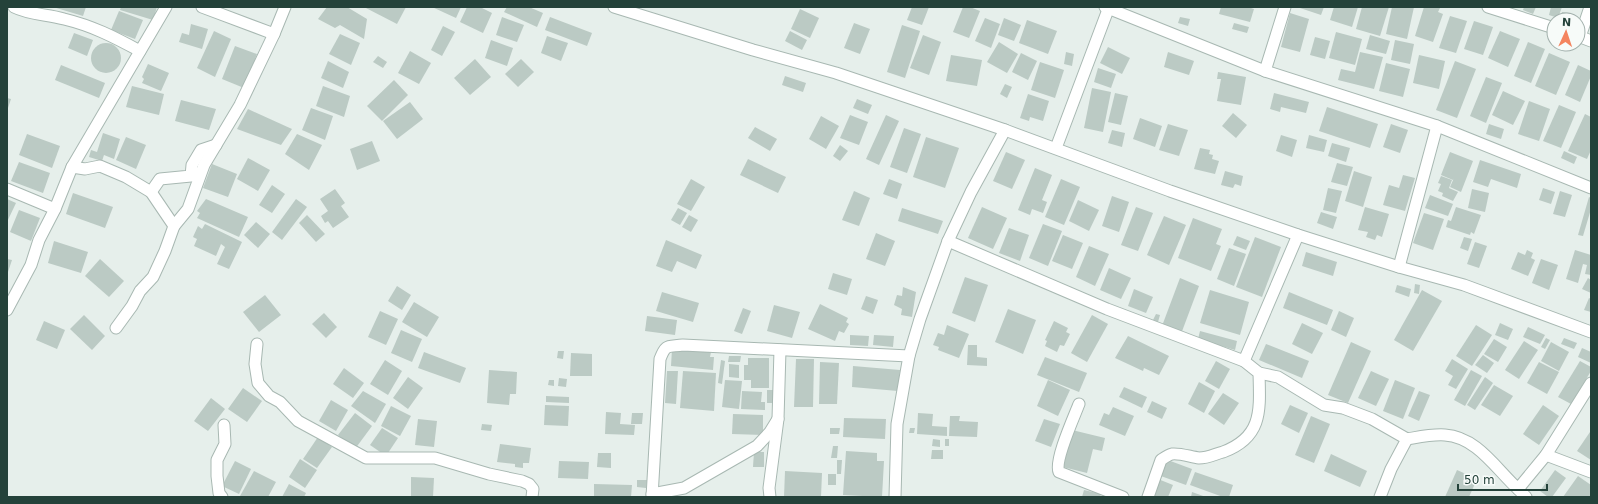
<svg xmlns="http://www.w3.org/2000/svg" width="1598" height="504" font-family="'DejaVu Sans',sans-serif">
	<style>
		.building { fill: #bbcac4 }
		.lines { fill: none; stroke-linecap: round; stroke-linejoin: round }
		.street-casing { stroke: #a8b8b2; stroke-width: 13 }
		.street { stroke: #fff; stroke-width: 11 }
	</style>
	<rect width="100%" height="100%" fill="#e6efeb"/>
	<g class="building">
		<path d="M53,7H86L83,16Z"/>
		<path d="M121,7H157L153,20L120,10Z"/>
		<path d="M327,7H347L367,19L364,39L340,25L335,28L318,19Z"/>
		<path d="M364,7H406L397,24Z"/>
		<path d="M432,7H461L456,18Z"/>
		<path d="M467,7H480L492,13L483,33L460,22Z"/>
		<path d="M507,7H529L543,13L537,27L504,12Z"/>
		<path d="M912,7H929L922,25L907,20Z"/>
		<path d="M963,7H970L980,11L969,38L953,32Z"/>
		<path d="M1221,7H1248L1254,9L1250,22L1219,14Z"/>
		<path d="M1297,7H1324L1321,15Z"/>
		<path d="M1334,7H1358L1352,27L1330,20Z"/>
		<path d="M1362,7H1389L1380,36L1356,29Z"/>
		<path d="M1392,7H1414L1407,39L1386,34Z"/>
		<path d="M1424,7L1440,8L1438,12L1443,14L1433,42L1415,36Z"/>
		<path d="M1524,7H1536L1533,14L1523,10Z"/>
		<path d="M1551,7H1562L1558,18L1549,15Z"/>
		<path d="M800,9L819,18L810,38L791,29Z"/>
		<path d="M119,11L143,20L135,39L111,30Z"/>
		<path d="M1562,12L1571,13L1569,20H1560Z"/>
		<path d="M1290,13L1309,19L1300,52L1281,47Z"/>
		<path d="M1450,16L1467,21L1456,53L1439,48Z"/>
		<path d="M502,17L524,25L517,42L496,35Z"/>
		<path d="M550,17L592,33L587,46L545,30Z"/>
		<path d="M1180,17L1190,19L1188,26L1178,23Z"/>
		<path d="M985,18L1000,24L991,48L975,41Z"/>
		<path d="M1004,18L1021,25L1014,41L998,35Z"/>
		<path d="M1027,20L1057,31L1048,54L1019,43Z"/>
		<path d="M1474,21L1493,27L1483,55L1464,49Z"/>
		<path d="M854,23L870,29L860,54L844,48Z"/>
		<path d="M1234,23L1249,27L1247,33L1232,29Z"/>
		<path d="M191,24L208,29L202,49L179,42L182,33L189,35Z"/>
		<path d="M902,25L920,31L905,78L887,72Z"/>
		<path d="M443,26L455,32L442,56L431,50Z"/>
		<path d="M214,31L231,39L215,77L197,68Z"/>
		<path d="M790,31L807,40L802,50L785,41Z"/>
		<path d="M1500,31L1520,39L1508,67L1488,58Z"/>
		<path d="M1336,32L1362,39L1355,65L1329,58Z"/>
		<path d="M74,33L93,40L87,56L68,48Z"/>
		<path d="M340,34L360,43L351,65L329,54Z"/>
		<path d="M923,35L941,42L929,75L910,68Z"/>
		<path d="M1370,35L1390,41L1386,54L1366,49Z"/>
		<path d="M547,36L568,43L561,61L541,53Z"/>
		<path d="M1315,37L1330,41L1325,59L1310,55Z"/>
		<path d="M491,40L513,48L507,66L485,58Z"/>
		<path d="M1395,40L1414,44L1410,64L1391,60Z"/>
		<path d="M999,42L1018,54L1007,73L987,62Z"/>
		<path d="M1528,42L1545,49L1531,83L1514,76Z"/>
		<circle cx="106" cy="58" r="15"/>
		<path d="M235,46L257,54L244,88L222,79Z"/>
		<path d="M1108,47L1130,58L1122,74L1100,63Z"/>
		<path d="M410,51L431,63L419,84L398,73Z"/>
		<path d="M1066,52L1074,54L1072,66L1064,64Z"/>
		<path d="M1168,52L1194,61L1189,75L1164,67Z"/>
		<path d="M1360,52L1383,57L1374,89L1338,80L1341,69L1355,72Z"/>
		<path d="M1021,53L1037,61L1028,80L1012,72Z"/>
		<path d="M1549,53L1570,62L1556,95L1535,86Z"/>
		<path d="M951,55L982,60L977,86L946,81Z"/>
		<path d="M1419,55L1445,61L1439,89L1413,83Z"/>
		<path d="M378,56L387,62L383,68L373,62Z"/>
		<path d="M475,59L491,77L470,95L454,78Z"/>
		<path d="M521,59L534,72L518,87L505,74Z"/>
		<path d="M328,61L349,72L343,88L321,78Z"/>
		<path d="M1455,61L1476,69L1457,118L1436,110Z"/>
		<path d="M1040,62L1064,70L1055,98L1031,90Z"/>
		<path d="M1386,63L1410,69L1403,97L1379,91Z"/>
		<path d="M148,64L169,73L161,91L142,83L144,79L142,77Z"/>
		<path d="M61,65L105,83L99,98L55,80Z"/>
		<path d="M1578,65L1591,71V76L1580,102L1565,95Z"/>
		<path d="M1098,68L1116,74L1111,88L1094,82Z"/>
		<path d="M1218,72L1246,77L1241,105L1217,101L1221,79H1217Z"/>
		<path d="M785,76L806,83L803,92L782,85Z"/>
		<path d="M1486,77L1502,83L1486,123L1470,116Z"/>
		<path d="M394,80L408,95L382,121L367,106Z"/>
		<path d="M1005,84L1012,87L1007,98L1000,94Z"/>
		<path d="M132,86L164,94L159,115L126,107Z"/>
		<path d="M323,86L350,96L344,117L316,106Z"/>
		<path d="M1092,88L1111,92L1103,132L1084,128Z"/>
		<path d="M1503,91L1525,101L1513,125L1492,115Z"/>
		<path d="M1115,93L1128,96L1121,125L1108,122Z"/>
		<path d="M1274,93L1309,102L1306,113L1281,107L1280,112L1270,109Z"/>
		<path d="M1028,94L1049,101L1043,121L1030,117L1029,121L1020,118Z"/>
		<path d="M7,98L11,99L7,111Z"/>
		<path d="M857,99L872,105L868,114L853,108Z"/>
		<path d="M181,100L216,109L209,130L175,121Z"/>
		<path d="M1529,101L1550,109L1539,141L1518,134Z"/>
		<path d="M410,102L423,119L397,139L383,121Z"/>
		<path d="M1559,105L1576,112L1561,148L1543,141Z"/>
		<path d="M1327,107L1378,124L1370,148L1319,131Z"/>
		<path d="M311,108L333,116L325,140L302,130Z"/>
		<path d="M248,109L292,129L281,145L237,129Z"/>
		<path d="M1233,113L1247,125L1236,138L1222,126Z"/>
		<path d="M1585,114L1591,117V150L1587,159L1568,151Z"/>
		<path d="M850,115L868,122L859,145L840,138Z"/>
		<path d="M886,115L899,121L879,165L866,159Z"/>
		<path d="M821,116L839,126L826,149L809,139Z"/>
		<path d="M1140,118L1162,126L1155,147L1133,139Z"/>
		<path d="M1168,124L1188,130L1179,156L1159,150Z"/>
		<path d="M1391,124L1408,130L1400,153L1383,147Z"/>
		<path d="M1489,124L1504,129L1501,139L1486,134Z"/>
		<path d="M755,127L777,139L770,151L748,138Z"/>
		<path d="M904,128L921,134L907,173L890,167Z"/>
		<path d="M1112,130L1125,133L1122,147L1108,143Z"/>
		<path d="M103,133L120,139L114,159L104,155L102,161L89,157L91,150L97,152Z"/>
		<path d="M27,134L60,146L52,168L19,155Z"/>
		<path d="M297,134L322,145L309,170L285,154Z"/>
		<path d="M1281,135L1297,140L1292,157L1276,151Z"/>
		<path d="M1309,135L1327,140L1324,152L1306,148Z"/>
		<path d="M126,137L146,145L136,169L116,160Z"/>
		<path d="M926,137L959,148L945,188L913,177Z"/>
		<path d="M372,141L380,161L357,170L350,149Z"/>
		<path d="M1332,143L1350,148L1346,162L1328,156Z"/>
		<path d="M840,145L848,151L840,161L833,156Z"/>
		<path d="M1200,148L1210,150L1209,154L1213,155L1212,159L1219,161L1215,174L1194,169Z"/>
		<path d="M1564,151L1577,157L1574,164L1561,158Z"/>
		<path d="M1006,152L1025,160L1012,189L993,181Z"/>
		<path d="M1450,152L1473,161L1461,192L1450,187L1454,178L1453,180L1441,175Z"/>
		<path d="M248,158L270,170L258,191L237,179Z"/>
		<path d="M748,159L786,177L778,193L740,175Z"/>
		<path d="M1480,160L1521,174L1517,188L1491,179L1488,187L1473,182Z"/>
		<path d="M19,162L50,173L43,193L11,181Z"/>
		<path d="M1337,163L1353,167L1347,186L1331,182Z"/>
		<path d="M212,164L237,174L228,197L203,188Z"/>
		<path d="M1035,168L1052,175L1042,200L1047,202L1043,213L1032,209L1030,215L1018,210Z"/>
		<path d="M1225,171L1243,176L1241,186L1235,184L1233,188L1221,185Z"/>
		<path d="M1354,171L1372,177L1363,207L1345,201Z"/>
		<path d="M1403,175L1415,178L1405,211L1383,205L1389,185L1399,188Z"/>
		<path d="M1441,176L1452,180L1449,188L1458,192L1453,201L1442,196L1443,193L1438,191L1441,184L1438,183Z"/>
		<path d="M691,179L705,187L691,211L677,204Z"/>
		<path d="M889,179L902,184L897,199L883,194Z"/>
		<path d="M1061,179L1080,187L1064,225L1045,217Z"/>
		<path d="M272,185L285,194L272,213L259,205Z"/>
		<path d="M1328,188L1342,191L1336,213L1323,210Z"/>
		<path d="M1543,188L1555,192L1551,204L1539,200Z"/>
		<path d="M335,189L345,203L341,206L349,217L333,228L328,221L325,223L321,216L328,211L320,199Z"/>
		<path d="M1472,189L1489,193L1485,212L1468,208Z"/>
		<path d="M854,191L870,198L859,226L842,220Z"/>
		<path d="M1560,191L1572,195L1565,217L1553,214Z"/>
		<path d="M73,193L113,207L105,228L66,214Z"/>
		<path d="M1430,195L1453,204L1448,216L1425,208Z"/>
		<path d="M1112,196L1129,202L1119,232L1102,226Z"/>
		<path d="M1589,197L1591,198V209L1583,236L1578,235Z"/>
		<path d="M7,199L16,203L7,222Z"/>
		<path d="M206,199L248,217L239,237L197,218L200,213L197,211Z"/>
		<path d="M296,199L307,207L282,240L272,232Z"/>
		<path d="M1078,200L1099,210L1089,231L1069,221Z"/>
		<path d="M982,207L1007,218L993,249L968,238Z"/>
		<path d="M1136,207L1153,213L1138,251L1121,245Z"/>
		<path d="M1365,207L1389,214L1382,237L1377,235L1375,240L1366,237L1368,232L1358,230Z"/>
		<path d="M1456,207L1481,215L1474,234L1471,232L1470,235L1446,227L1448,220L1451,221Z"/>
		<path d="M678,208L687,213L680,225L671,220Z"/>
		<path d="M902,208L943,221L938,234L898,221Z"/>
		<path d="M19,210L40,218L31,241L10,232Z"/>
		<path d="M1321,212L1337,217L1333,229L1317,223Z"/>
		<path d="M1424,213L1444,219L1433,250L1413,243Z"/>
		<path d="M307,215L325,234L316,242L299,223Z"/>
		<path d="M689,215L698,220L691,232L682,227Z"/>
		<path d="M1164,216L1186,225L1169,265L1147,255Z"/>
		<path d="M1193,218L1222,229L1216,244L1221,246L1211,271L1178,258Z"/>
		<path d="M256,222L270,234L258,248L244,235Z"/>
		<path d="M205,224L242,242L229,269L217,264L225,247L221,244L216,256L194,246L197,239L193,237L198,226L202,229Z"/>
		<path d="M1043,224L1062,231L1048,266L1029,258Z"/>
		<path d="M1009,228L1029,235L1020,261L999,253Z"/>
		<path d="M876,233L895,241L885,266L866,259Z"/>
		<path d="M1063,235L1083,243L1072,269L1052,261Z"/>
		<path d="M1237,236L1250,241L1246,250L1233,245Z"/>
		<path d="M1255,237L1281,247L1262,297L1236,287Z"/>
		<path d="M1464,237L1472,239L1468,251L1460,248Z"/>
		<path d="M666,240L702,255L696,269L677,261L672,272L656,266Z"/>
		<path d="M54,241L88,252L81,273L48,263Z"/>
		<path d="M1475,242L1487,246L1479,268L1467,264Z"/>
		<path d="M1089,246L1109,254L1095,286L1076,277Z"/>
		<path d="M1229,248L1246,254L1234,286L1217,279Z"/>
		<path d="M1527,250L1533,253L1531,258L1535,260L1528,276L1511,269L1518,252L1525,255Z"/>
		<path d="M1575,250L1591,255V275L1585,274L1587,265L1583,264L1578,283L1566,279Z"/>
		<path d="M1306,252L1337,262L1333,276L1302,266Z"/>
		<path d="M7,259L12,260L7,275Z"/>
		<path d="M100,259L124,281L109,297L85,276Z"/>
		<path d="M1541,259L1558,265L1549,290L1532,283Z"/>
		<path d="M1109,268L1131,278L1121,299L1100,290Z"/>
		<path d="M833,273L852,279L847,295L828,289Z"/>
		<path d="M965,277L988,285L975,322L952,313Z"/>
		<path d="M1180,278L1199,286L1181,334L1162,326Z"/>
		<path d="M1588,278L1591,280V293L1582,289Z"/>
		<path d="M1415,284L1420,285L1419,294L1414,293Z"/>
		<path d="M1397,285L1411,289L1409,297L1395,292Z"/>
		<path d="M397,286L411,295L402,310L388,301Z"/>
		<path d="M903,287L916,292L912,317L901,315L902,309L894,305L897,295L902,296Z"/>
		<path d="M1134,289L1153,297L1146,313L1128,306Z"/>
		<path d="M1210,290L1249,302L1240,335L1200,323Z"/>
		<path d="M1422,290L1442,301L1413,351L1394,340Z"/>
		<path d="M662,292L699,303L693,322L656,311Z"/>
		<path d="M1289,292L1333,310L1327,325L1283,308Z"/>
		<path d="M265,295L281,315L259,332L243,312Z"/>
		<path d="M866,296L878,300L873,314L861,309Z"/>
		<path d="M1589,298L1591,299V312L1584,310Z"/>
		<path d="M414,302L439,317L427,337L402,322Z"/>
		<path d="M820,304L848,318L846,322L849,324L844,333L839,331L835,341L808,329Z"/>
		<path d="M774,305L800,312L792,338L767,331Z"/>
		<path d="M743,308L751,311L742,334L734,331Z"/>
		<path d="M1008,309L1036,320L1023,354L995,342Z"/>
		<path d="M380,311L398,319L386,345L368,337Z"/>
		<path d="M1339,311L1354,318L1346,337L1331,330Z"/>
		<path d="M324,313L337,327L326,338L312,324Z"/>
		<path d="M1156,314L1160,315L1158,322L1153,320Z"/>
		<path d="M84,315L105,336L92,350L70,329Z"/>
		<path d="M1092,315L1108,324L1087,362L1071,353Z"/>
		<path d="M647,316L677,320L675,335L645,331Z"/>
		<path d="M44,321L65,330L57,349L36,340Z"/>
		<path d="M1054,321L1068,328L1066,332L1070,334L1064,346L1060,345L1057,352L1045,346L1047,341L1045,340Z"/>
		<path d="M1302,323L1323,333L1312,354L1292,344Z"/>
		<path d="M1500,323L1513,329L1508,340L1495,335Z"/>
		<path d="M947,325L969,334L959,358L938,350L939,347L933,345L938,333L944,335Z"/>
		<path d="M1476,325L1492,335L1472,366L1456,356Z"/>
		<path d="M1528,327L1545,335L1540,344L1523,337Z"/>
		<path d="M401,330L422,339L412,362L391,353Z"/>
		<path d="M1200,331L1237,341L1235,350L1198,339Z"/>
		<path d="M850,335L869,336L868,346L850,345Z"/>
		<path d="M874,335L894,336L893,347L873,345Z"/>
		<path d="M1128,336L1169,356L1159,375L1144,368L1143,371L1115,358Z"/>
		<path d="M1546,338L1550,340L1545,349L1541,347Z"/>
		<path d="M1564,338L1577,343L1574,349L1561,344Z"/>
		<path d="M1494,339L1507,347L1498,362L1484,354Z"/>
		<path d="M1524,341L1538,350L1519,379L1505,370Z"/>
		<path d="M1351,342L1371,351L1348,403L1328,395Z"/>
		<path d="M1551,342L1569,352L1559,371L1541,361Z"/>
		<path d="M1266,344L1309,361L1302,378L1259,360Z"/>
		<path d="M968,345H977V357L987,358V366L967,365Z"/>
		<path d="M1582,348L1591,352V363L1578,357Z"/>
		<path d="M672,349L711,352L710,357H714L713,370L671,366Z"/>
		<path d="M558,351H564L563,359L557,358Z"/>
		<path d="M424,352L466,368L460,383L418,368Z"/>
		<path d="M571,353L592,354V376H570Z"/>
		<path d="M1483,355L1494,363L1487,373L1475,365Z"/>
		<path d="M729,356H741L740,362H728Z"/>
		<path d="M1045,357L1087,373L1079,392L1037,375Z"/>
		<path d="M748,358H769V388H751V380H744V365H748Z"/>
		<path d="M796,359H814L813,407H794Z"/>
		<path d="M1452,359L1468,369L1456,389L1448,385L1453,376L1445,371Z"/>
		<path d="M385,360L402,371L388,395L370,384Z"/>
		<path d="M721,360L725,361L722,384L718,383Z"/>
		<path d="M1216,361L1230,369L1219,389L1205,381Z"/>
		<path d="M1580,361L1591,367V371L1571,404L1558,397Z"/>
		<path d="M820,362L839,363L837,404H819Z"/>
		<path d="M1539,362L1559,372L1547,394L1527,383Z"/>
		<path d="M729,364L739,365V378L729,377Z"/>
		<path d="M853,366L900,370L898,391L852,387Z"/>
		<path d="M344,368L364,383L353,398L333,384Z"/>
		<path d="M489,370L517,372L516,394H510L509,405L487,403Z"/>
		<path d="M1471,370L1482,376L1465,406L1454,400Z"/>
		<path d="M667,371H678L676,404L665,403Z"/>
		<path d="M683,371L716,373L714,411L680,408Z"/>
		<path d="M1371,371L1389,379L1376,406L1358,398Z"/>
		<path d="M408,377L423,388L408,409L393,398Z"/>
		<path d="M1485,377L1493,383L1475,410L1467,405Z"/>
		<path d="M559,378L567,379L566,387L558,386Z"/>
		<path d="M549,380H554V386L548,385Z"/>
		<path d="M725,380L742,381L739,409L722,407Z"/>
		<path d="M1048,380L1070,390L1058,416L1037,406Z"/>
		<path d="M1395,380L1415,388L1403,419L1383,411Z"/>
		<path d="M1199,382L1215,391L1204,413L1188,404Z"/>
		<path d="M1494,385L1513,396L1500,416L1481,405Z"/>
		<path d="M1124,387L1147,397L1142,408L1119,397Z"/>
		<path d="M243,388L262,401L247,422L228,409Z"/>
		<rect x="767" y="390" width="7" height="13"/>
		<path d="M363,391L386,404L375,423L351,406Z"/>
		<path d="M742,391L762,392L761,402H765V410L741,409Z"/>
		<path d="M1419,391L1430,395L1419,421L1408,416Z"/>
		<path d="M1223,393L1239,403L1224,425L1208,414Z"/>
		<path d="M546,396L569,397V403L546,402Z"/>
		<path d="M211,398L225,409L208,431L194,421Z"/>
		<path d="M331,400L348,410L336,431L319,421Z"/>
		<path d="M1152,401L1167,408L1162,419L1147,412Z"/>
		<path d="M545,405L569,406L568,426L544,425Z"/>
		<path d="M1290,405L1308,413L1299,433L1281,424Z"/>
		<path d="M1543,405L1559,416L1539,445L1523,434Z"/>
		<path d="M391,406L411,416L400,436L381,426Z"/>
		<path d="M1113,407L1134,416L1125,436L1099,425L1104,413L1109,415Z"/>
		<path d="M606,412L621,413L620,424L635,425L634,435L605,434Z"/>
		<path d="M355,413L372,426L355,449L338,435Z"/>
		<path d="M632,413H643L642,424H631Z"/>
		<path d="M918,413L933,414L932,426L947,427V436L917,434Z"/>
		<path d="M733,414L763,415V435L732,434Z"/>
		<path d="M950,416H960L959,421L978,422L977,437L949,436Z"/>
		<path d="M1311,416L1330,424L1314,463L1295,455Z"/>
		<path d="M844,418L886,419L885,439L843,437Z"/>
		<path d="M418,419L437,421L434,447L415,445Z"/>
		<path d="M1044,419L1060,424L1051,447L1035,441Z"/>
		<path d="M482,424L492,425L491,431L481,430Z"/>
		<path d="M382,428L398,438L386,456L370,445Z"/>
		<path d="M830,428H840L839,434H830Z"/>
		<path d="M910,428H915L914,433H909Z"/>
		<path d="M1072,430L1105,438L1102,451L1093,449L1087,473L1063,467Z"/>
		<path d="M1590,432L1591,433V460L1577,451Z"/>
		<path d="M318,437L332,447L317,468L303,459Z"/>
		<path d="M933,439L940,440V447L932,446Z"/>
		<rect x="945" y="439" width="4" height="7"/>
		<path d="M500,444L531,448L529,463H523V468L515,467V464L497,462Z"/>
		<path d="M833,446H838L837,458H831Z"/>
		<path d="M932,450H943V459H931Z"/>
		<path d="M846,451L877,453V461H884L882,497L843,495Z"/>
		<path d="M754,452H764V467H753Z"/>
		<path d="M598,453H611V468L597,467Z"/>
		<path d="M1331,454L1367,471L1360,487L1324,471Z"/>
		<path d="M300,459L317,470L305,488L289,477Z"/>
		<path d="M1165,459L1192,469L1186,485L1158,475Z"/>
		<path d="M837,460H842L841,474H837Z"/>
		<path d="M235,461L251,469L239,494L222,486Z"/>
		<path d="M559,461L589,462L588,479L558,478Z"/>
		<path d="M1457,470L1477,479L1469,497H1445Z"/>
		<path d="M1555,470L1566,478L1552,497H1548L1540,491Z"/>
		<path d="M254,471L276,482L268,497L240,496Z"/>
		<path d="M785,471L822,473L821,497H784Z"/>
		<path d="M1195,472L1233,485L1229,497H1223L1190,485Z"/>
		<rect x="828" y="474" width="8" height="11"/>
		<path d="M1578,476L1591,485V497H1563Z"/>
		<path d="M411,477L434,478L433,497H411Z"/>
		<path d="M1158,479L1173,485L1168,497H1151Z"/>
		<path d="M637,480H647L646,488L637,487Z"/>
		<path d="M289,484L306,493L304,497H282Z"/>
		<path d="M594,484L632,485L631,497H594Z"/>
		<path d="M1084,490L1101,494L1100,497H1082Z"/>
		<path d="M1192,492L1206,497H1191Z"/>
	</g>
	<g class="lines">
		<defs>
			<g id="street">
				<path d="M14,7C30,15 47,14 64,19C93,26 114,37 140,51"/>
				<path d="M202,7L274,34"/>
				<path d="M614,7L753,50L836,73L1005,130L1170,191L1298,235L1399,267L1464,285L1591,332"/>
				<path d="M1105,7L1265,71L1437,126L1591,188"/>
				<path d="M1488,7L1554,28"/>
				<path d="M1578,36L1591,41"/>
				<path d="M1580,37L1590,7"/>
				<path d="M1265,71L1285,7"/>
				<path d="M1056,148L1109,7"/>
				<path d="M72,167L85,169L100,166L126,177L151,192L174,226L165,251L153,277L140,291L132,306L116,328"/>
				<path d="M7,189L55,209L72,167L166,7"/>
				<path d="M151,192L160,179L191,176L192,165L201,150L216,145"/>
				<path d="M174,226L188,209L204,165L240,105L274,34L285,7"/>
				<path d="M948,241L1107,309L1244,361L1298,235"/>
				<path d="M1399,267L1437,126"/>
				<path d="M7,310L31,265L39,240L55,209"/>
				<path d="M257,344L255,364L258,383L269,396L280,402L298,421L366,458H435L489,474L522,481L529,484L533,489L532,497"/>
				<path d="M1259,373L1278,377L1324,405L1343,408L1372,419L1407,439L1391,469L1380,497"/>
				<path d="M1079,404C1074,417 1054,461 1059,472L1123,497"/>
				<path d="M1407,439C1419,437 1433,434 1445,435C1477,437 1496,469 1518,489L1546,455L1591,383"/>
				<path d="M1546,455L1591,472"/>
				<path d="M1518,489L1526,497"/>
				<path d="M652,494L684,488L757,446L770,432L778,419"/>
				<path d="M222,497L219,493L217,476V460L225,444L224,425"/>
				<path d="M652,497L660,359C666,343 668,347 683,345L909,356"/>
				<path d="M770,497L769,488L778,419L780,350"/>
				<path d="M895,497L897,424L909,356L920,319L948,241L971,192L1005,130"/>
				<path d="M1148,497L1161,460C1164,458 1168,455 1172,454C1180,453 1191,457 1199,458C1208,458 1215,454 1223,452C1263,437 1260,410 1259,373L1244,361"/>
			</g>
		</defs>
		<use href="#street" class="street-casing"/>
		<use href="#street" class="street"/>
	</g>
	<rect width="1598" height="504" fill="none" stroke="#24423a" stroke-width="16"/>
	<g transform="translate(1566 32) rotate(3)"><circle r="19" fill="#f7fbf9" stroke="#a3b1ad"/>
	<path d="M0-3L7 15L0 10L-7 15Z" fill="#f4845f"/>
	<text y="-6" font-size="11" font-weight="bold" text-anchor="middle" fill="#24423a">N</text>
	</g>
	<path d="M1458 484v6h89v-6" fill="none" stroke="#24423a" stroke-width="2"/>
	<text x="1464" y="484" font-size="12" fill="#24423a" stroke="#f7fbf9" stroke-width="3" paint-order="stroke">50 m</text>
</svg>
